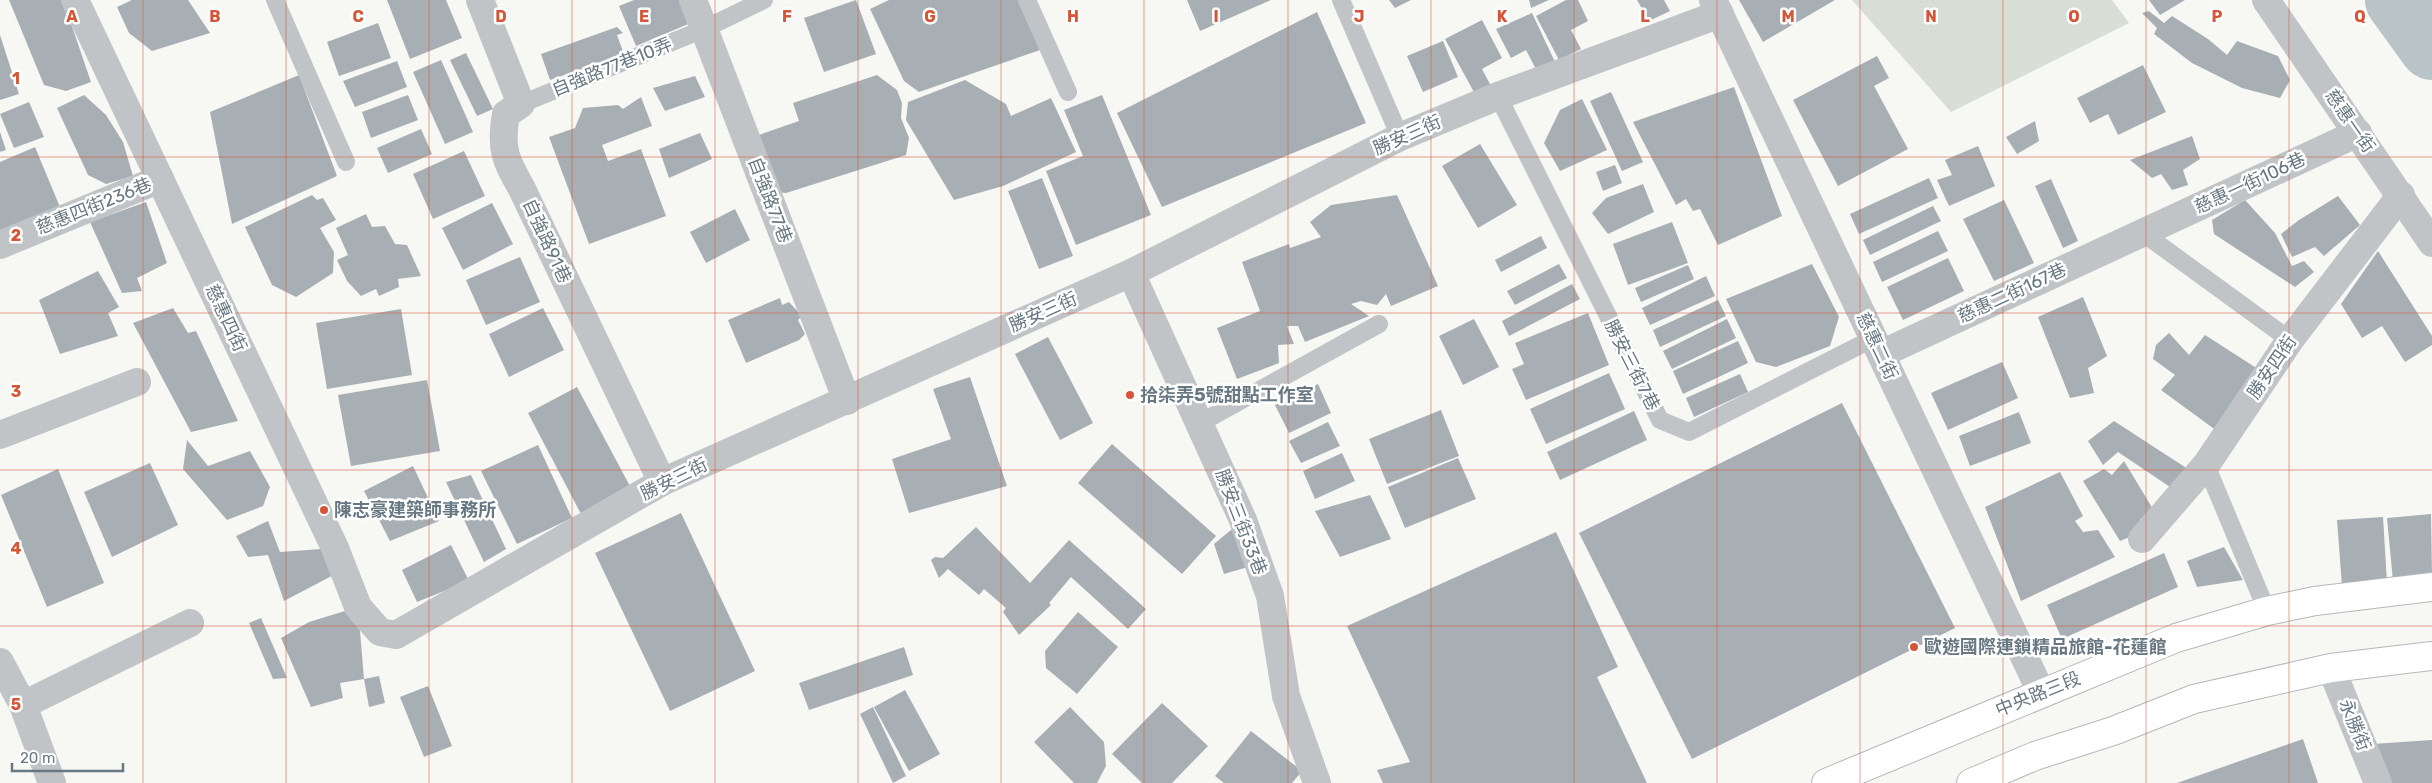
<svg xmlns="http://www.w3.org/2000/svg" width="2432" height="783" font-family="Rubik,'Noto Sans TC',sans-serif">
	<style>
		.green { fill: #d8ddd5 }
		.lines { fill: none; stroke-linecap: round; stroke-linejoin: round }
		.river { stroke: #b9c4c8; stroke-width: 66 }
		.building { fill: #a8afb4 }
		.secondary-casing { stroke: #b3b8bb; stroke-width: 30 }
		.lane { stroke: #c0c4c7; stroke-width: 18 }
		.street { stroke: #c0c4c7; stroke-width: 28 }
		.secondary { stroke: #fff; stroke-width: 28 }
		.grid { fill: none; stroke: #d55536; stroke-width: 1; stroke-opacity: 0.55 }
		.poi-dot { fill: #d55536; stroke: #fff; stroke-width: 2 }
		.labels { text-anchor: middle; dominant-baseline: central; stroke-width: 5; stroke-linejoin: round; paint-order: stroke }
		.street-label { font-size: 18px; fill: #687882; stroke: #fff }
		.poi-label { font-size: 18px; font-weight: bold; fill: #687882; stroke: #fff; text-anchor: start }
		.grid-label { font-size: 16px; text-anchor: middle; font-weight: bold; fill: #d55536; stroke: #fff; stroke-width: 5; stroke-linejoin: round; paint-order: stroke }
	</style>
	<rect width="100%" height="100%" fill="#f7f7f4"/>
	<path class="green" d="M1852,0H2112L2129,23L1951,112Z"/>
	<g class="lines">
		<path class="river" d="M2398,0L2432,47"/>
	</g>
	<g class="building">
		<path d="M9,0H63L91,82L66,91L44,85Z"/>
		<path d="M132,0H188L210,33L152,51L129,33L117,7Z"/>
		<path d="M387,0H446L462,38L410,59Z"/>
		<path d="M634,0H684L693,22L636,46L619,6Z"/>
		<path d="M856,0L876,54L824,72L804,18Z"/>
		<path d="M889,0H1024L1043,49L919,92L904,81L870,9Z"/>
		<path d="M1187,0H1271L1200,31Z"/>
		<path d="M1389,0H1411L1395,8Z"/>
		<path d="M1529,0H1549L1531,8Z"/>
		<path d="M1566,0H1578L1588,21L1571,30L1581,49L1559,60L1536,16Z"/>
		<path d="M1637,0H1664L1670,11L1649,21Z"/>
		<path d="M1739,0H1835L1763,42Z"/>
		<path d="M2149,0H2185L2160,15Z"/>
		<path d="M2149,11L2164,23L2172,16L2208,39L2227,55L2237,41L2278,56L2290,80L2280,98L2242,88L2192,63L2154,34L2157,28L2142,13Z"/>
		<path d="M1317,12L1366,123L1162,207L1117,113Z"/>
		<path d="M1532,13L1555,62L1538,73L1526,50L1511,58L1496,29Z"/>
		<path d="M1482,20L1502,58L1482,69L1491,86L1475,94L1445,39Z"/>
		<path d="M378,23L391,58L339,76L327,42Z"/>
		<path d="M617,27L623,33L617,35L624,54L550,80L541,54Z"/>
		<path d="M0,35L19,94L0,100Z"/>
		<path d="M1443,41L1458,77L1423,92L1407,56Z"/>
		<path d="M466,53L493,109L477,116L450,60Z"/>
		<path d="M1877,56L1889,78L1874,86L1908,149L1838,186L1793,100Z"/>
		<path d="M441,60L473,132L445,144L413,72Z"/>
		<path d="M397,61L407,87L355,107L343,81Z"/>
		<path d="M2143,65L2166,112L2118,135L2108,114L2090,123L2077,98Z"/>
		<path d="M299,75L337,176L232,224L210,112Z"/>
		<path d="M877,75L897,90L902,103L901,118L909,138L906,155L786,193L769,191L750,138L799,121L793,103Z"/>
		<path d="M695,76L705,97L665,111L653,88Z"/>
		<path d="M965,80L1006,104L1011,116L1051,98L1076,152L1003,186L954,200L906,120L908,102Z"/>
		<path d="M1734,87L1782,216L1718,245L1700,209L1693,211L1686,199L1676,205L1633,122Z"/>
		<path d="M1611,92L1643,162L1622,171L1590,101Z"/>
		<path d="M84,95L106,115L123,142L133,176L106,184L88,175L57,108Z"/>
		<path d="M408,95L418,120L371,138L362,112Z"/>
		<path d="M1102,95L1151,215L1076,245L1046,171L1083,156L1064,110Z"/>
		<path d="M641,97L652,126L602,145L608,161L641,149L666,216L589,244L549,137L575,128L583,108L618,105L623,109Z"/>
		<path d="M1582,99L1607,150L1560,171L1544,143L1560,110Z"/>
		<path d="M29,102L44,137L14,148L0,114Z"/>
		<path d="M2035,121L2039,141L2017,154L2006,137Z"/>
		<path d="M421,129L432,154L388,173L377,148Z"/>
		<path d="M0,132L6,150L0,152Z"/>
		<path d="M700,133L712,159L669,178L659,149Z"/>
		<path d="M2192,136L2200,159L2183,170L2188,185L2172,190L2161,174L2152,178L2130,160Z"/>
		<path d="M1480,144L1517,205L1478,228L1442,166Z"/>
		<path d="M1978,146L1995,186L1949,206L1937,180L1952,175L1945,160Z"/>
		<path d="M35,147L67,224L0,251V162Z"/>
		<path d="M464,151L485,196L433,219L413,174Z"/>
		<path d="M1615,165L1622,183L1603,191L1596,172Z"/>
		<path d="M1042,178L1073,256L1039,269L1008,191Z"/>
		<path d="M1929,178L1938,198L1859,234L1850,214Z"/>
		<path d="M2051,179L2078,241L2063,248L2035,186Z"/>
		<path d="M1643,184L1654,212L1608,234L1592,213L1606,198Z"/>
		<path d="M312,195L317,200L323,198L336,220L320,228L334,252L333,273L296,297L272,285L245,227Z"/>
		<path d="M1397,195L1438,286L1391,306L1386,294L1377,305L1361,301L1351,304L1369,316L1305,342L1298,326H1287L1294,344L1278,345L1279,363L1237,379L1217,328L1260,311L1242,262L1289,244L1290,248L1321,237L1310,222L1331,205Z"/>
		<path d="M2338,196L2360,225L2324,256L2315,247L2292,257L2281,234L2299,220Z"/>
		<path d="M2004,200L2034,263L1994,281L1963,219Z"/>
		<path d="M2245,200L2275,233L2292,266L2304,261L2314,272L2295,287L2214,234L2212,220Z"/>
		<path d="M146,202L167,263L137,278L142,291L122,293L90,222Z"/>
		<path d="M492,203L513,244L463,270L442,228Z"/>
		<path d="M1933,206L1941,221L1870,255L1863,240Z"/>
		<path d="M735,209L750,240L706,263L690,232Z"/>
		<path d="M366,214L372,227L385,226L395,244L407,245L421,276L398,279L399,287L379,296L376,289L361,296L347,281L337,260L348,255L336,228Z"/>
		<path d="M1672,222L1688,263L1628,285L1613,244Z"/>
		<path d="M1938,231L1948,251L1882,282L1873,262Z"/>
		<path d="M1541,236L1547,248L1501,272L1495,260Z"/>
		<path d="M2378,251L2432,336V345L2405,362L2382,326L2362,338L2341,304Z"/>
		<path d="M520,257L540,302L486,325L466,280Z"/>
		<path d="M1948,258L1964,291L1903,320L1887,287Z"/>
		<path d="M1559,264L1567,278L1515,305L1507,291Z"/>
		<path d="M1812,264L1839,317L1830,346L1776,367L1756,362L1726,299Z"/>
		<path d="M1688,265L1694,279L1641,302L1635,288Z"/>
		<path d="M98,271L119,307L108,313L118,336L60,354L39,300Z"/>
		<path d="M1706,276L1715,296L1650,325L1642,308Z"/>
		<path d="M1572,284L1580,299L1509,336L1502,321Z"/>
		<path d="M2083,297L2107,356L2088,368L2094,393L2070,398L2038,317Z"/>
		<path d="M780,298L782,305L789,302L802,316L798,320L805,334L799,340L746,363L728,320Z"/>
		<path d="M1718,300L1726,316L1660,347L1653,330Z"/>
		<path d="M173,308L188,333L196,331L238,421L191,432L133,323Z"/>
		<path d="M543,308L564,350L509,377L489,334Z"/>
		<path d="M401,309L412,375L327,389L316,323Z"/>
		<path d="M1588,313L1609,365L1526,400L1512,369L1524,364L1515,343Z"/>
		<path d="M1474,319L1499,367L1463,385L1439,336Z"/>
		<path d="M1727,319L1736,338L1672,369L1663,351Z"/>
		<path d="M2169,333L2189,355L2205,335L2261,371L2217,431L2161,390L2175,375L2153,359L2156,345Z"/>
		<path d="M1048,337L1093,423L1060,440L1015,354Z"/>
		<path d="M1738,341L1748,363L1683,394L1673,371Z"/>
		<path d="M2002,362L2018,398L1948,430L1931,393Z"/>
		<path d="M1609,373L1625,409L1546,444L1530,409Z"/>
		<path d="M1740,374L1748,392L1694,417L1686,398Z"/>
		<path d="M970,377L1007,486L909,513L892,459L951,439L933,389Z"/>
		<path d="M427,380L440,451L351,466L338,395Z"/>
		<path d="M1318,384L1331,413L1289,433L1275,405Z"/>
		<path d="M577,387L631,488L581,514L528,413Z"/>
		<path d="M1842,403L1955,628L1692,759L1579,533Z"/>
		<path d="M1441,410L1459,456L1387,484L1369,439Z"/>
		<path d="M1634,411L1647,440L1560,480L1547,452Z"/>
		<path d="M2019,412L2031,443L1970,466L1959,436Z"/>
		<path d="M2114,421L2191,471L2173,489L2118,452L2103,465L2088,441Z"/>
		<path d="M1328,422L1340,446L1301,463L1289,441Z"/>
		<path d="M187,440L208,466L250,451L270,487L263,506L227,520L183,469Z"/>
		<path d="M1112,444L1216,536L1182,574L1078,483Z"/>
		<path d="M538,445L572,518L517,544L481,471Z"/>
		<path d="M1342,453L1355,481L1315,499L1303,471Z"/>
		<path d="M1458,458L1476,499L1405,528L1388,487Z"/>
		<path d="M2124,461L2156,514L2140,519V533L2120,541L2083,481L2104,469L2112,475Z"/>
		<path d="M150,463L178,525L112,557L84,492Z"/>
		<path d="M413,466L439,521L390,541L364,491Z"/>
		<path d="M58,469L104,583L47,607L1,495Z"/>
		<path d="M2060,472L2083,516L2075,521L2083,532L2098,530L2115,557L2021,601L1985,507Z"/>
		<path d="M471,475L506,549L484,562L446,482Z"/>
		<path d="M1370,495L1391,539L1340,557L1315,511Z"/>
		<path d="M681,513L755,671L670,711L595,553Z"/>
		<path d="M2431,514L2432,577L2393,581L2387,518Z"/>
		<path d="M2383,517L2387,583L2342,586L2337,520Z"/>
		<path d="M1243,520L1258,564L1224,574L1214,544Z"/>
		<path d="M268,521L280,552L335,548L343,570L284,601L268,555L248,557L236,536Z"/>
		<path d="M976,527L1030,583L1069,540L1146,609L1128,629L1071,577L1049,603L1051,605L1019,635L1003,612L1006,608L984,589L979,595L948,569L939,578L931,560L935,557L943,558Z"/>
		<path d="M1556,532L1618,667L1597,677L1647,783H1383L1377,770L1410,762L1347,626Z"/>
		<path d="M451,545L469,581L417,602L402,570Z"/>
		<path d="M2224,547L2243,580L2197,587L2187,561Z"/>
		<path d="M2164,553L2178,587L2062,639L2047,605Z"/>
		<path d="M358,607L364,679L340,683L343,698L311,707L281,638L309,622Z"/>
		<path d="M1078,612L1118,647L1077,694L1046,668L1045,651Z"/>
		<path d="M261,618L287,678L273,679L249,623Z"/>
		<path d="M904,647L913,675L809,710L799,683Z"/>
		<path d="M379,676L385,703L369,707L364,679Z"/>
		<path d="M428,686L452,746L424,757L400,697Z"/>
		<path d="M905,690L940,754L909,771L874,707Z"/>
		<path d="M1162,703L1208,746L1172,783H1142L1112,754Z"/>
		<path d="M873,707L906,776L893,783L860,714Z"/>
		<path d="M1070,707L1104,742L1106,766L1097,783H1074L1034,742Z"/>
		<path d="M1251,731L1302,771L1292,783H1224L1215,776Z"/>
		<path d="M2303,739L2318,783H2177Z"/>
		<path d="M2432,740V783H2390L2373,744Z"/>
	</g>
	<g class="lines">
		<defs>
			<g id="secondary">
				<path d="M1826,783L2176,638L2267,611L2315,601L2432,587"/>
				<path d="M1971,783L2035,756L2113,731L2194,699L2331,668L2432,656"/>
			</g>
		</defs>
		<use href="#secondary" class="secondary-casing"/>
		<g class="lane">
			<path d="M275,0L346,162"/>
			<path d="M1027,0L1068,92"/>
			<path d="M1341,0L1400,137"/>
			<path d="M1498,96L1660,420L1689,432L1874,338"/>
			<path d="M521,104L704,29L764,0"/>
			<path d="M2143,233L2290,340"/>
			<path d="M1200,423L1379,324"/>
			<path d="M2206,465L2267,611"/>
		</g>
		<g class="street">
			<path d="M75,0L335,548L358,607L380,632L396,635L662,482L1131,273L1400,137L1498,96L1720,14"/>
			<path d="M480,0L521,104L506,114C500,149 505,159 522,189L662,482"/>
			<path d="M693,0L847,401"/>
			<path d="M1713,0L2041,692"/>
			<path d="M2266,0L2432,243"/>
			<path d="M0,245L160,179"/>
			<path d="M1131,273L1243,520L1270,596L1286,696L1317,783"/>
			<path d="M1881,354L2358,133"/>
			<path d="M0,435L137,382"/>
			<path d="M2142,539L2206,465L2290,340L2401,195"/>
			<path d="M0,662L23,705L52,783"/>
			<path d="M2331,668L2378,783"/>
			<path d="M23,705L190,623"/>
		</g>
		<use href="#secondary" class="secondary"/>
	</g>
	<path class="grid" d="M143,0V783M286,0V783M429,0V783M572,0V783M715,0V783M858,0V783M1001,0V783M1144,0V783M1288,0V783M1431,0V783M1574,0V783M1717,0V783M1860,0V783M2003,0V783M2146,0V783M2289,0V783M0,157H2432M0,313H2432M0,470H2432M0,626H2432"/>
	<g class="poi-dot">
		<circle cx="1130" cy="395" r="5"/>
		<circle cx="324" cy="510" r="5"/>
		<circle cx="1914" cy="647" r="5"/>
	</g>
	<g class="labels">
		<g class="street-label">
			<text transform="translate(612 67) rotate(-22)">自強路77巷10弄</text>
			<text transform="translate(2350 121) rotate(55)">慈惠一街</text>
			<text transform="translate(1407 135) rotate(-24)">勝安三街</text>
			<text transform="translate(2250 183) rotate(-25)">慈惠一街106巷</text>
			<text transform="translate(770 200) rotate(69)">自強路77巷</text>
			<text transform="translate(94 206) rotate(-22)">慈惠四街236巷</text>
			<text transform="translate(547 241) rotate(65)">自強路91巷</text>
			<text transform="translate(2012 293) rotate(-25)">慈惠二街167巷</text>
			<text transform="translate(1043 312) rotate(-24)">勝安三街</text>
			<text transform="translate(226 318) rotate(65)">慈惠四街</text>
			<text transform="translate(1877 346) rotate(65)">慈惠二街</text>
			<text transform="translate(1632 365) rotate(63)">勝安三街7巷</text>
			<text transform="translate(2272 367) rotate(-56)">勝安四街</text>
			<text transform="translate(674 479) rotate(-26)">勝安三街</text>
			<text transform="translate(1241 522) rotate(69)">勝安三街33巷</text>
			<text transform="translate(2038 694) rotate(-22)">中央路三段</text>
			<text transform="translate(2355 725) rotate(68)">永勝街</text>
		</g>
		<g class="poi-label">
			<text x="1140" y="395">拾柒弄5號甜點工作室</text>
			<text x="334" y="510">陳志豪建築師事務所</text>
			<text x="1924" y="647">歐遊國際連鎖精品旅館-花蓮館</text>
		</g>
	</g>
	<g class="grid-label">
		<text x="72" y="22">A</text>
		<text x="215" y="22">B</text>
		<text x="358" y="22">C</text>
		<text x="501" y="22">D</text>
		<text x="644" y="22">E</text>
		<text x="787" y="22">F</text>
		<text x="930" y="22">G</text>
		<text x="1073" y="22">H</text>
		<text x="1216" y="22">I</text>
		<text x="1359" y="22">J</text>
		<text x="1502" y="22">K</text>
		<text x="1645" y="22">L</text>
		<text x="1788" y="22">M</text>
		<text x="1931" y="22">N</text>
		<text x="2074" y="22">O</text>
		<text x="2217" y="22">P</text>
		<text x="2360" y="22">Q</text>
		<text x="16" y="84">1</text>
		<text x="16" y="241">2</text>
		<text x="16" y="397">3</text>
		<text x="16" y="554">4</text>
		<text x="16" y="710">5</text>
	</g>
	<path d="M12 763v8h111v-8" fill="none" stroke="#687882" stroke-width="2.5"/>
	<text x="20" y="763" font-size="15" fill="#687882" stroke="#ffffff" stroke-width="4" paint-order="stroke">20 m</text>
</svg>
